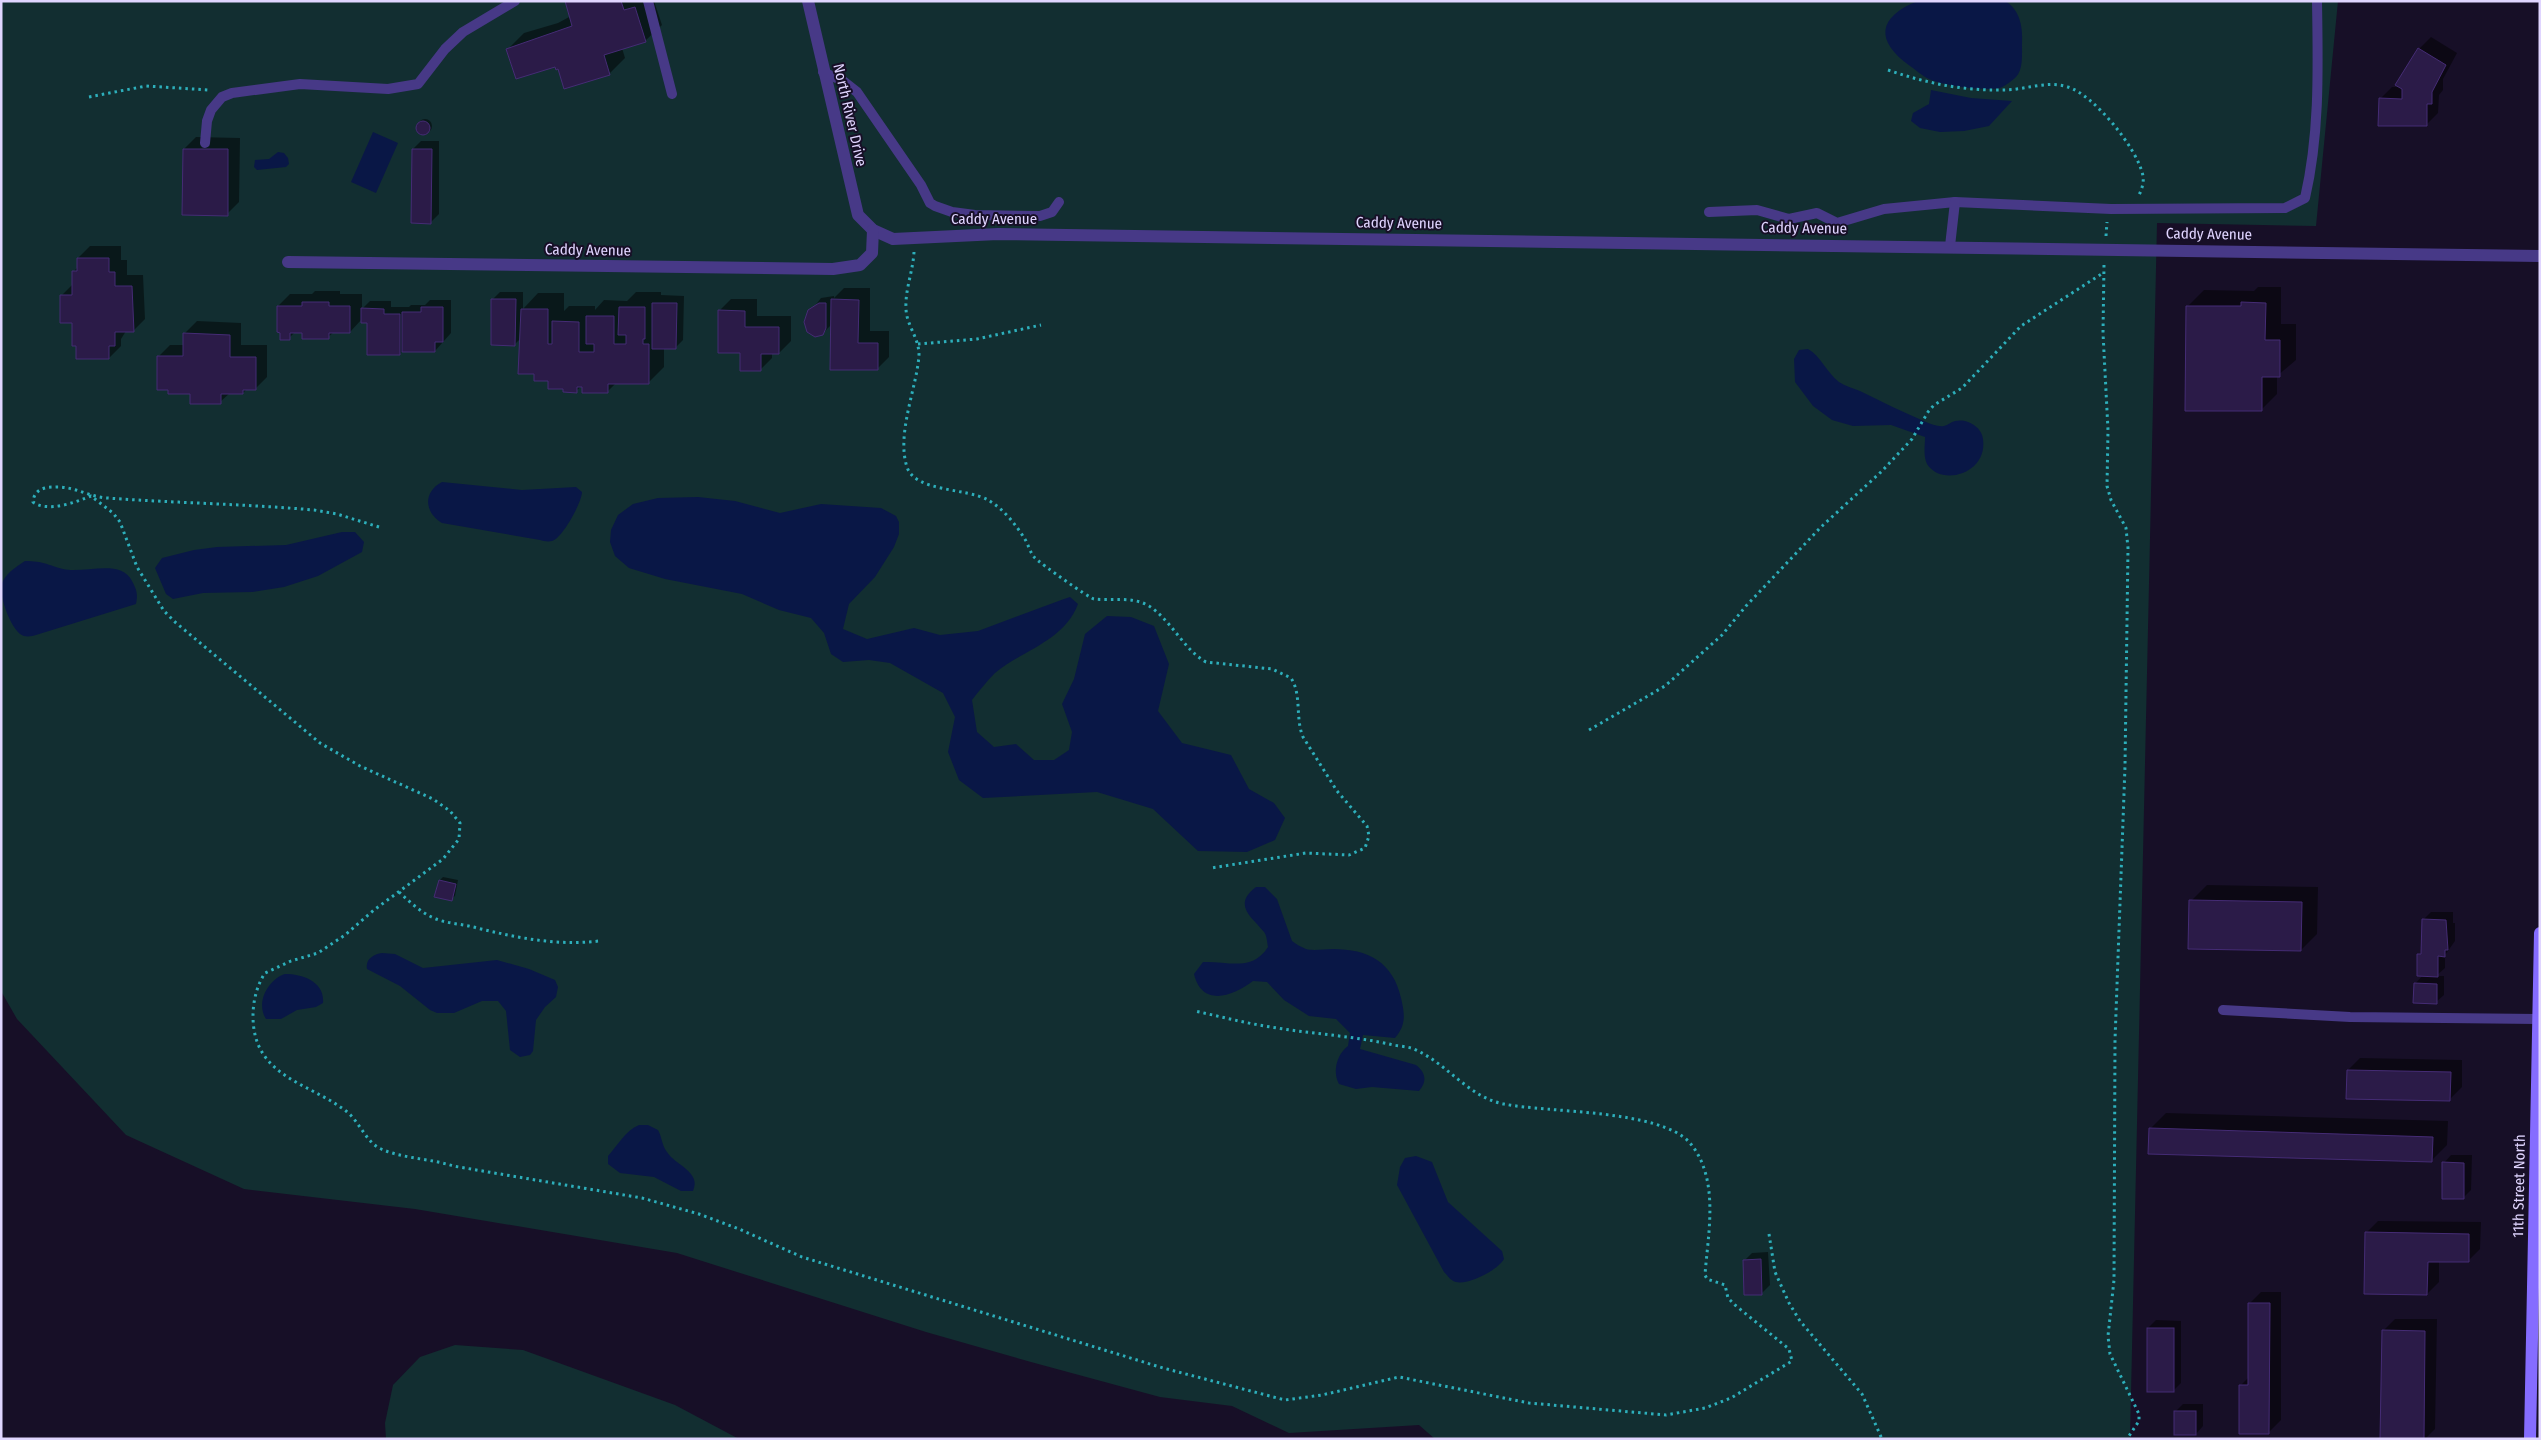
<svg xmlns="http://www.w3.org/2000/svg" width="2541" height="1440" font-family="'Fira Sans Condensed',sans-serif">
	<style>
		.green { fill: #122e31 }
		.water { fill: #091746 }
		.shadow { fill: #0007 }
		.building { fill: #2b1b48; stroke: #452c75 }
		.lines { fill: none; stroke-linecap: round; stroke-linejoin: round }
		.path { stroke: #2dafbb; stroke-width: 3; stroke-dasharray: 2.5 4; stroke-linecap: butt }
		.lane { stroke: #473987; stroke-width: 10 }
		.street { stroke: #473987; stroke-width: 12 }
		.secondary { stroke: #856cff; stroke-width: 12 }
		.labels { text-anchor: middle; dominant-baseline: central; stroke-width: 4; stroke-linejoin: round; paint-order: stroke }
		.street-label { font-size: 15px; fill: #e0d5ff; stroke: #170f27 }
	</style>
	<rect width="100%" height="100%" fill="#170f27"/>
	<g class="green">
		<path d="M1,1H2338L2316,226L2157,223L2130,1439H1435L1419,1425L1289,1433L1232,1406L1160,1397L1031,1362L926,1332L677,1253L415,1209L244,1189L126,1135L17,1019L1,991Z"/>
		<path d="M455,1345L523,1350L675,1405L739,1439H386L385,1423L393,1385L420,1357Z"/>
	</g>
	<g class="water">
		<path d="M1918,1H2005C2021,10 2023,29 2022,45C2022,55 2023,70 2016,77C2013,80 2004,87 2000,88C1983,91 1944,86 1929,79C1922,76 1916,70 1910,66C1875,41 1877,17 1918,1Z"/>
		<path d="M1931,90L1971,98L2012,101L1989,126L1964,131L1940,132L1920,128L1911,121L1913,113L1929,104Z"/>
		<path d="M373,132L398,143L376,193L351,182Z"/>
		<path d="M278,152L284,153L288,158L289,164L286,167L257,170L254,167L255,160L269,159Z"/>
		<path d="M1808,349C1821,356 1826,372 1839,382C1845,386 1853,388 1860,391C1882,402 1903,412 1926,422C1931,424 1938,427 1944,426C1948,425 1951,422 1955,421C1967,418 1982,427 1983,439C1988,474 1941,487 1927,464C1923,456 1925,445 1925,437L1891,425L1853,426L1832,420L1813,406L1795,382L1794,359L1799,350Z"/>
		<path d="M442,482L522,490L576,487L582,492C582,502 562,539 552,541C548,542 543,541 540,540L442,523C424,512 423,492 442,482Z"/>
		<path d="M698,497L735,501L780,513L821,504L881,508L896,516L899,522V534L894,547L875,577L849,604L843,629L867,639L914,628L940,635L978,631L1064,599L1070,597L1078,604C1064,641 1023,650 995,673C987,681 979,691 972,700L977,732L994,747L1016,744L1034,760H1054L1069,750L1072,732L1062,704L1074,679L1085,634L1107,616L1131,617L1154,626L1169,664L1158,711L1182,743L1231,755L1249,789L1274,803L1285,818L1275,840L1247,852L1198,851L1153,809L1097,792L983,798L959,780L948,752L955,717L943,693L890,663L869,660L843,662L831,654L824,633L811,618L779,610L742,594L665,579L629,568L615,556L610,542L611,530L618,515L633,504L658,498Z"/>
		<path d="M342,532H355L364,542L362,552L318,576L284,587L252,592L203,593L173,599L166,594L155,568L162,558L194,550L217,547L286,545Z"/>
		<path d="M25,561C44,561 47,565 63,569C84,574 121,558 132,581C137,590 138,595 136,604L36,635C33,636 28,637 24,636C12,633 0,598 1,586C4,574 16,567 25,561Z"/>
		<path d="M1256,887H1265L1277,899L1292,941C1296,944 1301,947 1306,949C1313,951 1324,949 1333,949C1368,949 1393,962 1401,998C1405,1015 1406,1025 1395,1038L1363,1035L1360,1049L1416,1065C1425,1072 1428,1081 1419,1091L1372,1087L1356,1089L1339,1084C1332,1072 1337,1054 1348,1046L1350,1033L1336,1019L1309,1016L1284,1000L1267,982L1253,981C1232,997 1202,1007 1194,974L1203,962C1229,961 1252,972 1268,947C1267,942 1267,936 1264,932C1252,917 1232,905 1256,887Z"/>
		<path d="M382,953L395,954L423,968L497,960L529,969L555,980L558,987L556,997L545,1007L536,1020L533,1051L530,1055L520,1057L510,1050L506,1011L498,1001H482L454,1013H437L430,1010L400,986L367,969C365,959 374,954 382,953Z"/>
		<path d="M285,974C303,974 325,982 323,1003L316,1007L297,1010L281,1019H266C255,1002 269,979 285,974Z"/>
		<path d="M639,1125H648L658,1130C662,1137 662,1146 667,1152C675,1165 702,1172 693,1191H681L654,1177L620,1173L608,1164V1156C618,1145 625,1131 639,1125Z"/>
		<path d="M1416,1156L1432,1162L1448,1202L1502,1251L1504,1259C1498,1270 1469,1285 1456,1282C1451,1281 1448,1276 1444,1272L1397,1185L1400,1167L1405,1158Z"/>
	</g>
	<g class="shadow">
		<path d="M566,1H654L662,25L645,41L622,48L625,58L609,74L559,68L508,49L524,33L558,23L571,16Z"/>
		<path d="M2431,37L2457,53L2443,79V90L2439,95L2438,113L2426,125L2380,99L2392,87H2401L2419,49Z"/>
		<circle cx="425" cy="126" r="7"/>
		<path d="M196,137L240,138L239,202L227,214L184,149Z"/>
		<path d="M421,141H439V214L431,222L413,149Z"/>
		<path d="M90,246H121V260H127V275H143L145,319L133,331H126L121,339V346L109,358L73,322L61,296L73,284V272L78,267V258Z"/>
		<path d="M2258,287H2281V324H2296V360L2277,376V394L2261,410L2188,306L2204,290L2254,291Z"/>
		<path d="M844,288H870V331H889V357L877,369L832,324L825,331L807,316L821,298L834,296V298Z"/>
		<path d="M315,291H340V294H362V309L370,301H391V307H409L411,305H425L430,300H451V333L435,351H402L400,354L368,322L362,319L350,332H334L328,337L296,331L289,338L278,306L290,294H312Z"/>
		<path d="M500,292H523V309L538,293H564V311L569,306H595V310L604,300L627,301L636,292H661V295L684,296L683,340L676,347H664V367L648,383H616L607,392L584,384L576,391L535,373L521,338L515,344L492,300Z"/>
		<path d="M731,299H757V316H791V341L779,353L772,352V358L760,370L741,352L719,311Z"/>
		<path d="M197,321L241,323V345H267V377L255,389H247L243,393H230L220,402L191,393L158,357L170,345H184L185,333Z"/>
		<path d="M443,877L458,880L455,896L451,899L440,880Z"/>
		<path d="M2207,885L2318,887L2317,934L2301,950L2191,901Z"/>
		<path d="M2431,912H2453V923H2455V941L2445,955V968L2436,976H2444V995L2436,1002L2415,984L2423,975L2419,955L2422,951L2423,920Z"/>
		<path d="M2360,1058L2462,1060V1087L2450,1099L2348,1070Z"/>
		<path d="M2166,1113L2448,1121L2447,1145L2431,1161L2150,1129Z"/>
		<path d="M2451,1155H2472L2471,1190L2463,1198L2444,1163Z"/>
		<path d="M2378,1221L2481,1222L2480,1249L2468,1261H2439V1282L2427,1294L2366,1233Z"/>
		<path d="M1768,1252L1770,1285L1762,1293L1744,1261L1752,1253Z"/>
		<path d="M2261,1292H2281V1420L2269,1432L2240,1386L2249,1377V1304Z"/>
		<path d="M2395,1319H2437L2435,1429L2425,1439H2381L2383,1331Z"/>
		<path d="M2156,1320L2181,1321V1383L2173,1391L2148,1328Z"/>
		<path d="M2183,1404H2203V1426L2196,1434L2175,1412Z"/>
	</g>
	<g class="building">
		<path d="M565,1H621L624,10L635,7L646,42L604,55L610,75L564,89L558,69L556,70L555,67L516,79L506,49L572,26Z"/>
		<path d="M2418,48L2446,65L2432,92V104H2427V126H2378L2379,98L2402,99V89L2395,85Z"/>
		<circle cx="423" cy="128" r="7"/>
		<path d="M183,149H228V216L182,215Z"/>
		<path d="M412,149H432L431,224L411,223Z"/>
		<path d="M77,258H109V272H115V286H132L134,332H115V346H109V359H76V346H72V323H60V295H72V271H77Z"/>
		<path d="M491,299H516L515,346L491,345Z"/>
		<path d="M831,299L859,300L858,343H878V370H830Z"/>
		<path d="M302,302H329V306H350V333H329V339H302V333H290V340H280V333L277,332V306H302Z"/>
		<path d="M2241,302L2266,303L2265,340H2280V377H2262V411H2185L2186,306H2241Z"/>
		<path d="M652,303H677L676,349H652Z"/>
		<path d="M819,303H826V328L823,335L815,337L807,332L804,322L808,310Z"/>
		<path d="M421,307H443V342H435V352H402V312H421Z"/>
		<path d="M619,307H645V339H643V344H649V384H608V393H582V387H577V393L563,392V389H548V381H534V374H518L521,309H548V344H552V321L579,322V352H594V344H586V316H614V344H626V335H618Z"/>
		<path d="M361,308L384,309V314H400V355H367V323H361Z"/>
		<path d="M718,310L745,311V327H779V354H761V371H740V353H718Z"/>
		<path d="M183,333L230,335V357H256V390H243V394H221V404H190V394H168V390H157V356H183Z"/>
		<path d="M439,880L456,884L452,901L434,897Z"/>
		<path d="M2189,900L2302,902L2301,951L2188,949Z"/>
		<path d="M2422,919L2446,920L2448,950H2445V957L2438,956V977L2417,976V954H2421Z"/>
		<path d="M2414,983L2437,984V1004L2413,1003Z"/>
		<path d="M2347,1070L2451,1072L2450,1101L2346,1099Z"/>
		<path d="M2149,1128L2433,1137L2432,1162L2148,1154Z"/>
		<path d="M2442,1162L2464,1163V1199H2442Z"/>
		<path d="M2365,1232L2469,1234V1262H2428L2427,1295L2364,1294Z"/>
		<path d="M1761,1259L1762,1295H1744L1743,1260Z"/>
		<path d="M2248,1303H2270L2269,1434H2239V1385H2248Z"/>
		<rect x="2147" y="1328" width="27" height="64"/>
		<path d="M2382,1330L2425,1331L2424,1439H2380Z"/>
		<rect x="2174" y="1411" width="22" height="24"/>
	</g>
	<g class="lines">
		<g class="path">
			<path d="M1888,70C1926,83 1963,91 2004,90C2025,90 2047,80 2068,87C2094,95 2138,149 2143,176C2144,182 2142,189 2139,195"/>
			<path d="M89,97L146,86L209,90"/>
			<path d="M2106,236L2107,222"/>
			<path d="M914,252C913,271 905,290 906,308C906,325 919,337 919,355C917,387 896,434 907,467C915,492 967,488 988,500C1004,509 1017,526 1026,541C1029,547 1031,554 1035,558C1041,564 1089,598 1094,599C1112,601 1133,596 1149,606C1172,621 1184,650 1206,662L1272,669L1291,678C1302,695 1295,718 1303,737L1337,791L1367,826L1369,836L1365,848L1349,855L1306,853L1211,868"/>
			<path d="M2104,265L2103,333L2108,430L2107,486L2111,500L2126,528L2128,548L2125,766L2115,1040L2114,1280L2108,1336L2110,1354L2139,1414V1421L2127,1439"/>
			<path d="M918,344L977,339L1041,325"/>
			<path d="M379,527L337,514L314,510C245,504 176,503 107,498C89,497 74,486 55,487C45,487 34,489 33,502C48,513 76,502 91,496L113,513L120,522L137,567L164,611L175,622L320,743L360,766L433,799L450,811L460,823L459,839L443,859L374,910L345,935L318,953L291,961L265,973C257,985 253,1001 253,1016C253,1077 308,1082 346,1111C359,1121 365,1140 379,1148C402,1159 429,1158 453,1166L642,1198L699,1214L739,1229L802,1257L1163,1368L1285,1400L1322,1395L1399,1377L1529,1403L1666,1415L1705,1408L1731,1398L1792,1361L1789,1349L1735,1305L1728,1298L1725,1285L1707,1279L1705,1275C1708,1233 1720,1179 1690,1143C1660,1109 1548,1113 1504,1104C1467,1097 1446,1061 1411,1048C1404,1046 1396,1046 1389,1044C1352,1036 1314,1034 1277,1028C1249,1024 1222,1017 1195,1011"/>
			<path d="M1589,730L1665,686L1722,635L1746,606L1821,527L1882,471L1912,439L1928,412L1934,405L1962,388L2021,326L2103,273"/>
			<path d="M399,892C410,902 421,913 436,919C449,924 464,924 477,928C518,938 557,946 599,941"/>
			<path d="M1769,1234L1775,1272L1789,1303L1800,1321L1862,1394L1882,1439"/>
		</g>
		<g class="lane">
			<path d="M648,1L672,94"/>
			<path d="M823,72L843,81L857,92L921,185L930,203L935,206L952,212L975,215L1040,216L1052,212L1059,202"/>
			<path d="M205,143L207,121L211,110L222,97L232,93L300,84L388,89L418,84L445,49L463,32L515,1"/>
			<path d="M1709,212L1757,210L1789,219L1817,213L1837,223L1884,209L1955,202L2111,209L2285,208L2305,198C2320,133 2318,67 2317,1"/>
			<path d="M1950,246L1955,202"/>
			<path d="M2223,1010L2350,1017L2538,1019"/>
		</g>
		<g class="street">
			<path d="M808,1L858,215L873,230L893,239L998,234L2540,256"/>
			<path d="M288,262L833,269L860,265L872,253L873,230"/>
		</g>
		<path class="secondary" d="M2530,1439L2540,933"/>
	</g>
	<g class="labels">
		<g class="street-label">
			<text transform="translate(850 115) rotate(77)">North River Drive</text>
			<text x="994" y="219">Caddy Avenue</text>
			<text transform="translate(1399 223) rotate(1)">Caddy Avenue</text>
			<text transform="translate(1804 228) rotate(1)">Caddy Avenue</text>
			<text transform="translate(2209 234) rotate(1)">Caddy Avenue</text>
			<text transform="translate(588 250) rotate(1)">Caddy Avenue</text>
			<text transform="translate(2519 1186) rotate(-89)">11th Street North</text>
		</g>
	</g>
	<rect width="2541" height="1440" fill="none" stroke="#e0d5ff" stroke-width="5"/>
</svg>
